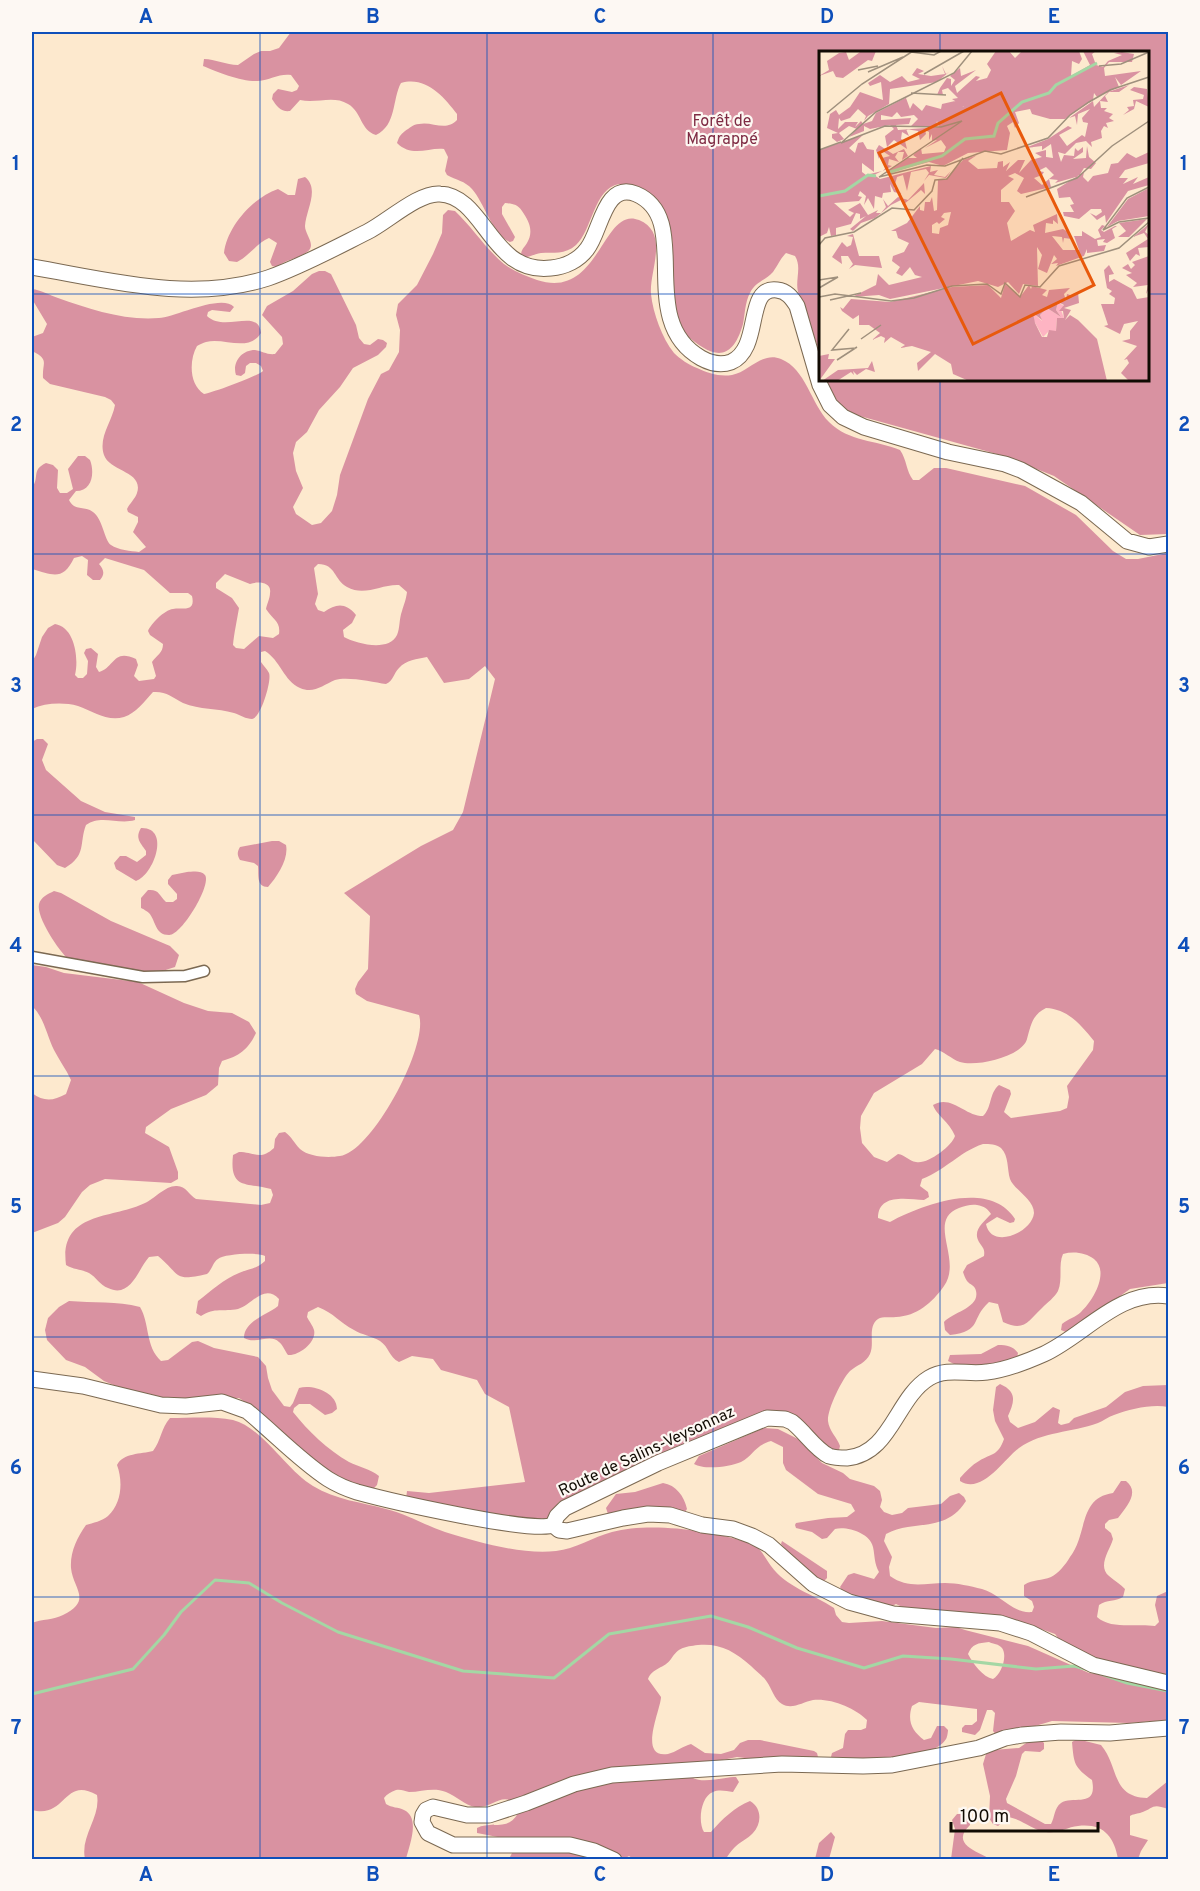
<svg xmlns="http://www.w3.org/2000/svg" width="1200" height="1891" font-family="Overpass,sans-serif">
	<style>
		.forest { fill: #d992a1; fill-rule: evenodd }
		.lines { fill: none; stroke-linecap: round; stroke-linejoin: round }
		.stream { stroke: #a4d7a4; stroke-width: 3 }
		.street-casing { stroke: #7b6952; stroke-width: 13 }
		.secondary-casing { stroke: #7b6952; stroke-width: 17 }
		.street { stroke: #fff; stroke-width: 10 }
		.secondary { stroke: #fff; stroke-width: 15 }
		.grid { fill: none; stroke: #0e4fba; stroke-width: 1.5; stroke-opacity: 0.55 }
		.labels { text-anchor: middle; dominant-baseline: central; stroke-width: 4.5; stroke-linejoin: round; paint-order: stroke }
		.park-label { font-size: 16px; fill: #7e2a43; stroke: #fdf8f3 }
		.street-label { font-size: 16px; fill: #110b03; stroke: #fdf8f3 }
		.inset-river { fill: none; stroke: #a4d7a4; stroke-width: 3 }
		.inset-road { fill: none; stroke: #9f907d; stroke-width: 1.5 }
		.view { fill: #e8590c; fill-opacity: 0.15; stroke: #e8590c; stroke-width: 3 }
		.inset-edge { fill: none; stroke: #110b03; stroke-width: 3 }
		.neatline { fill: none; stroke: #0e4fba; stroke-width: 2 }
		.grid-label { font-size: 20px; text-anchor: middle; font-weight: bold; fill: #0e4fba }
	</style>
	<rect width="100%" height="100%" fill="#fde9ce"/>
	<g class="forest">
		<path d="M291,32H1168V534L1140,535L1054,476L1004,456L856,415C839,407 833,397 827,380H1148V52H820V355C815,334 804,314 798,292C795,280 802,267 795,256L786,253C780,259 778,265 773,272C766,280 755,282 750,293C745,302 745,314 743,324C731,366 710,356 684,333C661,313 681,250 668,222C663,213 650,204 642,197C635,190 629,183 619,184C594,188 592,231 576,245C565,255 553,252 541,253C535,254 529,257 523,258L521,256C521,249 524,248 527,243C534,231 529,221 522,211C517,204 513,204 505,203L502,207V214L515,237L513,241L510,242C493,236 484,202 472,189C465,181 456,180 447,175L445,171L448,157L444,149C429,147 412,158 397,143C399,137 400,135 405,131C410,128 413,124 419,124C432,121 446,132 457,120V114C443,96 426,76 401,83C392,99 397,125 376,135C360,130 362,112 348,104C333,95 316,104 300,100L290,111C281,112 277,107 272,99L273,94L278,89L292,92L297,90L299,86L291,75C280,73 270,80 258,81C242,82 217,72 203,66L204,59C215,59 226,65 238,65L254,54L261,51H270L279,48Z"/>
		<path d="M305,177C320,189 306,210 305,226C305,235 317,245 307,252C298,259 286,259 277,267L272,266L270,262L277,243L269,238C257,243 249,256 237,262L229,261L224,253C227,227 252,198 278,189L288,195H295L298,179Z"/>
		<path d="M448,210L455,211C472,227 486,249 504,264C513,271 526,276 537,280C600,301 602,205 639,220C670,233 649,271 651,294C653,313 662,338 674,353C680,359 689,365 697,368C708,373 719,377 732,375C749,372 762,351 781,359C806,369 811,404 829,422C849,442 876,440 900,450C907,460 906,471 913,480H919L934,468H946L1025,486L1076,515L1113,551L1126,559H1138L1168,553V1283L1130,1289L1068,1333L1061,1330L1062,1324C1068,1319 1076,1317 1081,1312C1093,1301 1110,1272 1094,1259C1086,1253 1074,1251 1063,1254C1058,1265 1063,1279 1058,1291C1054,1298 1048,1302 1042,1308C1028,1321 1025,1332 1003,1322L998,1304L989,1302C970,1319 983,1331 950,1335L945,1330L944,1322C953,1312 980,1308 976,1291C975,1285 970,1285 967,1281C965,1278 964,1275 963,1272L967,1265L984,1256C985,1249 983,1248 979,1242C972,1230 984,1222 991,1214C988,1209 984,1206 977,1205C971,1204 965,1206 959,1208C926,1221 963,1259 944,1286C932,1303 917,1316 896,1317C890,1318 883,1316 878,1319C867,1327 875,1343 870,1354C866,1363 857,1365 850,1371C842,1379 827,1410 828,1421C829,1431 837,1437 840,1446L839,1450L834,1451L784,1414L662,1454L559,1502L545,1521L526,1522L406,1499L407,1491L429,1493L525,1482L509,1407L485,1394L477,1380L441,1370L433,1359L412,1356L399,1362C389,1357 389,1347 380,1341C372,1336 362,1335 354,1330C340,1323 334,1313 318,1307L308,1312L307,1317C309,1321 313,1326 314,1330C317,1342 299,1356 288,1355C285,1351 283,1345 279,1342C270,1333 256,1345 244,1338C244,1321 267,1315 278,1306L279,1299C264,1283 252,1305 238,1309C223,1312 215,1307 201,1316L196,1313L198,1301C211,1291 224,1279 239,1273C248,1269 257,1269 265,1261V1256C258,1252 224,1254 218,1259C213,1262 212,1270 207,1274C173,1282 181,1275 158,1256L149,1257C138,1269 131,1299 108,1288C100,1285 96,1277 89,1273C81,1269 74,1270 66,1265C59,1211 113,1219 145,1203C154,1199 166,1185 177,1186C186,1186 189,1195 196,1199L261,1205L270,1203L273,1195L271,1189C248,1182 229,1191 233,1155L239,1152C255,1152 260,1161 274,1148L275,1139L279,1133L285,1132C292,1137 294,1143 300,1149C309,1157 328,1158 340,1156C372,1152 429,1045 419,1015L367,1001L356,994L355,989L358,982L368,969L370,916L344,893L421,846L453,830L463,812L495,679L485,666L469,679L444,683L427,657C417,659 406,660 399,668C393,674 394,680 386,684C373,682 347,676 335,680C323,685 314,694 300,688C284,681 280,660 265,651L261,652V662C263,665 267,669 269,673C272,680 261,718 252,719C246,719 240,715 234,713C217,708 200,710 183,703C172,697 166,691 153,692C144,702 136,713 124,717C107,722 93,711 78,706C63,702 45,703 32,709V662L36,655L42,637L48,628L55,624C75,627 79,659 75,675L78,678H83L87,674L88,661L84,653L86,649L91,648L98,654L96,667L99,672C115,667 113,648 136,659L138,665L134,676L139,681L154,679L156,676L152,662C157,655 163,653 163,644L150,635L148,631C151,624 164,610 173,609C182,607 196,613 192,596L188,593H170L144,570L105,558L99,564C104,570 105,574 100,580H93L87,575L88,560L82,556L74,558C63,581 53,575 32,569V488C40,477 31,470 46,463L53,465L58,470L57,488L60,493H67L73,489L68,469L78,456H85L90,460C95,473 92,491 76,491L69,500C75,512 84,505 93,512C103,519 104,540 111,545C118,550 131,551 139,552L146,547L133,532L138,522V517L128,512L127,509C130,503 135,499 137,493C144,471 110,472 104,455C98,437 112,422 115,405L111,400L105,397L50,384L43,378C42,362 50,360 32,351V337L43,333L47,324L32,299V289C41,290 49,295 58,298C89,309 125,321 159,318C175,317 222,293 234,307L230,312L212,310L208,312L207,316C225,333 258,307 261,333C248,353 224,337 206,342C203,343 200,344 197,346C189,360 189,385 204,394C212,393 258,376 263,371L261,366L256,363H250L246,366L245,373L241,376L236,375C232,363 241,350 255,350C262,351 267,355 275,354L283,344L282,337L262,315L267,306L293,291L312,274L319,271H325L331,274L356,325L359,338L364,344L370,345L378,339L383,340L387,343L386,347L378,355L353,368L340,387L319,410L307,432L296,442L293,453L296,471L303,488L293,507L296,514L312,525L321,523L332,511L337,495L340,475L368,399L381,374L389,370L399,352L400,330L396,315L398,304L417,285L433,254L442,233L443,215ZM318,564C336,564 334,580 347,587C365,597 381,584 399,585L407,592C406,600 404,604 402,611C399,619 400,628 397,635C389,652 357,644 344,637L343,630L352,623L356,615C345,602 336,604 324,612L318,610L315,604L318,594L314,568ZM225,574L250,584C258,581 272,582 270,593C270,598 267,604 266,609C272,619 281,621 279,634L273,638L259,636L244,649L236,648L233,645C234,634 237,620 239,608L232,598L216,588V583ZM1046,1008C1068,1009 1081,1025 1094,1041L1093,1050L1067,1086L1069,1097L1067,1108L1060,1111L1011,1118L1004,1112L1011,1094L1010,1090L999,1085C989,1093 992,1108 983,1116C965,1116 951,1094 933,1105C936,1115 949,1121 955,1136C952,1146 927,1165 916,1162C909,1161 905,1155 898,1154L887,1162L874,1157L862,1143L860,1128L861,1116L874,1093L922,1064L935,1049C944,1051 951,1059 960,1062C976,1067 1022,1057 1027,1039C1031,1025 1032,1015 1046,1008ZM983,1144C990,1144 996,1144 1001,1148C1009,1156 1007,1169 1010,1179C1014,1190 1034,1199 1034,1213C1032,1233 991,1250 986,1224L997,1217L1010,1223L1014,1222L1015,1219C989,1179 922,1205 890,1222L878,1218C878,1193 907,1199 924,1200L929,1197L928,1192L920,1186L922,1179C946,1170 959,1152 983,1144Z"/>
		<path d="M37,739H43L48,744L42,760L46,770L81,801L105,812L135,817V820C118,825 101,814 86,825C79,843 87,855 65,868L57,865L32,839V742Z"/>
		<path d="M141,828C171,827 154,875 136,881L116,869L114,863L120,856H126L137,862L146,855V851C140,842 135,838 141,828Z"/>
		<path d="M272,841H279L286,845C289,859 277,877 268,887C256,887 259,875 258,866L254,863L240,860C237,855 237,852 240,847Z"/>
		<path d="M187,872C192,872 201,870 205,875C212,885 181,936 169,935C155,935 156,921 149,913C148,912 142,908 141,908V898L148,890C159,889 159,895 166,902H173L177,899V894L168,884V880L172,875Z"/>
		<path d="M54,891L61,893L111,921L170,946L179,955L175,967L153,974L69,960C59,951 36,917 39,904C41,897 48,894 54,891Z"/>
		<path d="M32,965L46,967L64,973L138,982L184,1003L208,1011L232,1013L249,1022L256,1033C248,1050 239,1056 222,1061L219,1068L218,1085L206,1095L171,1109L146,1127L145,1133L169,1147L178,1172V1179L171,1183L105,1179L90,1185L82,1192L65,1217L58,1223L32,1233V1093C44,1102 53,1101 66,1094L71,1080C66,1069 59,1060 54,1050C47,1036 44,1017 32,1006Z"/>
		<path d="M69,1301C93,1303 117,1301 140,1307C150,1324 145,1346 161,1361L168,1360L192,1342L198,1341L214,1348L258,1357L266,1366L268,1378L272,1390L284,1406L290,1407L293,1403L299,1388C312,1384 337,1392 337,1409L332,1413L325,1415L310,1404H299L294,1408L293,1412C308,1431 328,1450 349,1462C359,1467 370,1469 379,1476L377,1485L374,1488L365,1489L331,1476L266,1421L257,1410L239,1398L164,1400L123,1389L104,1381L85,1367L66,1360L47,1340L45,1330L48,1318L59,1307Z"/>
		<path d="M998,1345C1007,1345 1013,1346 1018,1353L1017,1357L995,1367L956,1365L948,1361L950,1355L981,1354Z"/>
		<path d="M1000,1384C1018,1392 1014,1402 1008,1416L1010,1422L1018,1428L1035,1422L1053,1407L1060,1410L1058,1423L1061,1425L1069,1423L1074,1418L1106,1407L1125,1392L1143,1386L1168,1385V1407C1152,1404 1130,1409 1114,1415C1108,1417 1103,1421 1098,1423C1071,1433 1043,1431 1019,1448C1004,1459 982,1495 960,1481V1478C966,1471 972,1465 979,1461C992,1453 998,1456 1004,1439L995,1421L993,1410L996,1387Z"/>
		<path d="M170,1418C190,1418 213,1416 233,1420C262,1427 287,1471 313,1486C336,1500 361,1502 386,1509C406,1514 425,1525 445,1532C477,1542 522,1555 556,1551C575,1549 593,1537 612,1532C649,1522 709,1530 746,1542C762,1547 762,1554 771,1566C786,1587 813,1594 834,1608L836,1615L842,1622L849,1623L882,1621L936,1628L956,1627L965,1630L1028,1646L1089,1673L1121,1677L1139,1684L1168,1689V1720L1129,1723L1052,1721L998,1737L993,1731L995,1713L992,1710H987L980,1730L975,1735L962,1732V1728L965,1725H972L977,1721V1709L919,1702L912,1706C907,1721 912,1731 924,1740L931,1738L937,1726H944L948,1730C948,1732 947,1738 946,1739C933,1762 854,1760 830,1761L832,1753L843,1748L845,1734L848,1730H861L866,1728L867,1720C855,1708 831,1698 813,1700C803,1702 792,1710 782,1704C774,1699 772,1689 767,1682C763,1676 756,1671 751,1666C734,1651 720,1643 698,1645C684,1647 679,1647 671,1659C665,1668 652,1668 648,1679L661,1697C661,1709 637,1759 668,1754C676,1752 683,1746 691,1744L705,1753L721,1754L734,1750L740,1743L748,1740H760L814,1751L817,1753L818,1757L777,1762L737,1757L717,1761L690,1776C700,1785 723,1777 736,1777L739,1782L733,1792C726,1791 719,1789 713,1792C700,1797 698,1823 704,1832H711C722,1819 735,1807 750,1801C762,1808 762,1823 753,1833C748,1839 739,1842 734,1848C731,1851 728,1855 726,1859L635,1860L629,1856L622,1860L501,1859L510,1857L513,1851L508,1839L477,1833V1828C491,1820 509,1833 519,1811C506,1786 494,1809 475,1807C465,1805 456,1796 446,1792C433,1787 422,1792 409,1792C404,1791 401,1789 396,1790C391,1792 387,1794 384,1798L386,1804C392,1808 398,1807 404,1810C421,1818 409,1846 406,1859H85C80,1836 101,1817 97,1795C63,1776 67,1819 32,1810V1623C41,1619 54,1620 63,1615C93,1600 73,1589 71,1568C70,1552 77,1538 86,1525C93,1523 102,1521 108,1516C122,1503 123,1481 117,1465C123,1453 141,1454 153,1451C161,1441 161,1428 170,1418ZM989,1642C993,1644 999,1644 1002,1648C1008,1656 1001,1675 993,1679C983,1677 973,1664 968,1654C972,1644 978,1643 989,1642Z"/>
		<path d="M764,1428L778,1429L798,1439L822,1463L843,1473L850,1479L874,1486L880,1491L882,1500L880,1507L884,1512L892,1515L902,1513L908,1508L941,1504L950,1496L959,1493L964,1497L966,1501C945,1534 913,1519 886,1534L884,1541L892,1557L889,1567L890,1576C908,1589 925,1583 945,1583C957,1583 970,1586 982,1589C1000,1594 1013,1614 1032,1612L1034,1607L1032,1601L1024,1596V1585C1033,1579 1042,1581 1051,1577C1058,1574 1066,1564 1070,1557C1088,1534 1078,1498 1113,1493L1121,1481H1126C1140,1492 1127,1506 1118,1518L1109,1520L1105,1524V1528L1111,1533L1113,1539C1110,1550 1097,1566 1109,1576C1115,1581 1120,1584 1125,1589L1123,1597C1115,1602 1107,1599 1099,1605L1097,1617C1111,1630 1137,1623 1155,1626L1159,1622L1155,1605L1157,1596L1168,1591V1678L1083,1657L1062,1643L1055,1634L1041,1629L994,1619L908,1610L896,1604L886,1609L844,1594L840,1587L848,1575L854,1573L874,1579L879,1572C874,1563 875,1556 873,1547C870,1533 847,1526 835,1529L827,1538L822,1539L812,1532L796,1528L795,1525L796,1523L828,1518L847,1517L855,1511L851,1504L818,1494L786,1470L783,1463V1447L771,1441C754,1446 753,1456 741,1462C730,1467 704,1470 694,1464L699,1456Z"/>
		<path d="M663,1483C676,1485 684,1496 687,1509L685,1512L608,1514L606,1508L616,1494L635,1492Z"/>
		<path d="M782,1541L827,1571V1578L822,1583L797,1562L781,1544Z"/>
		<path d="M1032,1739L1041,1740L1044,1743V1749L1040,1752L1025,1751L1022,1754L1016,1776L1006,1799L1007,1803L1045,1824H1051C1055,1817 1054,1808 1061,1803C1073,1795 1098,1809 1092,1780C1074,1767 1074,1764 1072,1742L1077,1739L1101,1745C1119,1766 1111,1797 1147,1798L1168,1781V1809C1151,1803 1155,1808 1140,1813C1136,1814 1133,1814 1130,1816V1835L1148,1840L1141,1851L1138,1859H1118C1114,1836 1103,1823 1078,1826C1067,1827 1058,1834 1046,1832C1032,1830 1022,1819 1008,1817L998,1826L993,1824L989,1818L990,1796L983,1764L986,1754L993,1750L1019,1748Z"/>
		<path d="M957,1814H966L970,1819V1825C950,1844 977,1851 990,1859H951L955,1829L952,1820Z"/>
		<path d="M831,1832L835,1837L829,1859H815L819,1843Z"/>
	</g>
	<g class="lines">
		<g class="stream">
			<path d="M1101,1674L1127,1683L1168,1691"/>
			<path d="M32,1694L133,1669L164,1635L181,1612L215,1580L249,1583L282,1603L338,1632L463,1671L554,1678L609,1634L711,1616L748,1627L797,1648L864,1668L903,1656L951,1659L1036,1669L1074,1666L1089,1670"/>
		</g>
		<defs>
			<path id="street" d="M32,957L143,977L185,976L204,971"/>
			<g id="secondary">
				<path d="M32,267C109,280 191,303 268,278C300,267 337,247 367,232C387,222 419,192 440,194C485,196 491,275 551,268C565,267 579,260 587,249C601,232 604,181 636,194C695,219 634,320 701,358C710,363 720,366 731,362C763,348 744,286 777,290C787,291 792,298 797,306L820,385L830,405L843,417L864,427L948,452L1005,464L1021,470L1081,503L1127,541L1149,547L1168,544"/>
				<path d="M32,1379L83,1386L161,1405L186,1406L222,1402L247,1411C274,1433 299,1460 328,1479C336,1484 347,1489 357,1492C386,1500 533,1534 553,1525"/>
				<path d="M553,1525L557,1516L565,1508L658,1463L767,1418L785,1419L792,1422C805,1432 815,1449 829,1456C835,1458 841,1458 847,1458C891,1454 896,1398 929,1378C948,1367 967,1375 987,1372C1006,1370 1026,1362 1044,1354C1085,1335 1119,1289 1168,1296"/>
				<path d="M553,1525L559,1530L567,1531L623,1518L648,1514L670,1515L702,1525L733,1529L752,1536L769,1545L813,1584L849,1602L893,1614L1000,1623L1031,1633L1093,1665L1168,1683"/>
				<path d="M614,1860L594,1851L570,1845H453L428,1833L422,1822L423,1815L426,1810L433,1807L467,1815H489L526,1803L574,1784L612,1775L782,1764L863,1766L892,1765L979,1748L1005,1738L1022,1735L1061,1732L1110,1733L1168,1728"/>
			</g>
		</defs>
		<use href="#street" class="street-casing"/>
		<use href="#secondary" class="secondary-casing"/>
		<use href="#street" class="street"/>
		<use href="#secondary" class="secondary"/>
	</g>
	<path class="grid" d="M260,32V1860M487,32V1860M713,32V1860M940,32V52M32,294H820M1148,294H1168M940,380V1860M32,554H1168M32,815H1168M32,1076H1168M32,1337H1168M32,1597H1168"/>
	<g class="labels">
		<g class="park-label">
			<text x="722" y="122">Forêt de<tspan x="722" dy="18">Magrappé</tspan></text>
		</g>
		<g class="street-label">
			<text transform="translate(647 1452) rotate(-25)">Route de Salins-Veysonnaz</text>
		</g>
	</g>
	<g transform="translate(819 51)">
		<rect width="330" height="330" fill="#fde9ce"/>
		<path d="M239,251L245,255L242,259L245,267H238L237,280H230L224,286L215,270L214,262L223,270L221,264L228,257L242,266L237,259Z" fill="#feb4c3"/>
		<path d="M57,0L53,10L49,9L24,27L17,26L14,20L0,25L10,19L8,10L20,2L27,1L30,9L41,1ZM177,0H190L196,7L203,0H260L263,8L260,13L253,10L252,25L271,14L264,0H277L273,3L277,14L284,16L289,10L303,4L295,2L303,1L315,3L313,11H290L285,17L286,25L322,20L302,34L296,26L300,36L278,46L275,42L274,49L246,68H231L213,63L211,58L196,61L200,72L196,77L194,71L188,75L191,82L188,99L149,102L124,115L110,111L64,123L88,107H98L94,104L102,97L103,103L125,101L127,96L122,89L106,97L118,89L113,90V83L110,89V81L106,79L107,83L101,89L99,80L87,78L90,85L83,81L82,88L86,90L88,98L75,89L68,96L66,85L75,78L71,74L51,78L45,75V80L30,86L38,78L30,75L20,82L25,88L18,91L13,87V83L19,82L8,77L11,63L17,59L20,64L31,56L41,41L64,49L62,31L51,35L49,32L61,24L71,31L83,25L89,31L101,28L93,24L98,17L105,20L99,23L112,25L126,23L123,15L127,23L130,21L118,31L71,38L70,53L49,65L45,70L47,65L39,58L31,67L22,70L20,67L19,78L26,71H39L36,76L42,70L44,73L53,70L57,62L94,43L87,47L91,58L94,52L103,60L107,54L122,58L123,53L136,50L145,56L133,48L139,47L129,37L123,39L124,44H118L121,37L128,27L132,28V35L136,29L131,25L141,17L142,25L157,19L136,35L138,42L157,25L161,26L157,30L168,27L172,19L168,13ZM78,61L82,66L95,64L99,68L92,75H117L118,70L120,76L79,79L77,74L90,73L92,67L62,69V64L73,66ZM310,34L300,41H290L286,45L289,51L281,50L282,57H288L285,60L294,63L290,67L295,70L287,72L289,77L285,75L282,80L283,87L272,91L273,96L267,90L257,92L246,103L239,101L242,111L245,104L255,105L256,97L259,100L264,96V101L254,108L267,107L268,95L270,106L277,112L272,118L265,117L260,125L236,132L239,129L230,128L235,124L227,116L219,120L225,121L223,124L215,127L223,134L230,128L232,136L202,143L198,140L205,127L196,122L189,125L195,128L182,139V151H190L196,160L188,172L192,190L211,179L216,181L214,174L238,163L239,173L234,169V173L227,172L226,182L244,178L251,182L253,188L245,187L244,192L243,186L233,185L244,199H260L255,185H263V180L276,188L282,186L279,179L283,174L286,175L282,179L285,181L296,175H298L293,178L296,187L288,192L284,191L286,188L278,189L279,195L287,194L285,200L268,202V198L265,205L237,215L239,212L232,213L238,208L235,204L228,222L219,218L223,204L218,196L219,235L204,233L200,243L189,231L179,236L159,230L71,248L60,244L33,246L57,234L59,223L70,234L103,226L96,224L91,216L83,225L77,222L81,216L73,210L74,205L85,201L90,192L79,187L77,180H72L88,172L101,155V159L105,160L106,151H111L113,146L115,160L118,159L119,129H126L144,109L158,104L149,110L159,118L178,117L179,111L184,110V116L191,111L187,120L199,109H206L200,122L212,109L223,106L216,102L227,99V106L234,107L232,93L223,99V95L206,97L229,88L249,75L253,77L240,84L248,95L263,84L266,86L269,72L264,71L263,67L271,58L259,63L258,74L256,65L250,67L274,50L275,56L289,41ZM132,161L129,174L121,177L120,183L113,182V174L118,171L120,173L126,168L122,166L125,162ZM315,36L328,38L330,56L317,50L315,58L304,64L310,59L308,56L315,55L314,49L324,48L325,44L311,39ZM44,84L30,97L36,102L39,92L44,91L48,98L55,99V121L43,112V121L47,124L63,120L55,124L61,128L112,115L111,121L119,119L115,124L126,126L132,120L127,127L110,124L105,130L110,122L107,118L92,121L88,140L84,124L78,126L75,137L83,143L75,141L71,133L72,141L64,142L63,147L56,145L55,158L49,147L45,154L47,145L41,140L39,145L43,146L40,150L15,152L31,166L35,162L29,159L41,152L49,164L59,159L57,162H62L67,156L64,148L69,155L79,146L89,149L105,132L106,143L102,139L84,154L82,149L72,154L56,167L42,172L34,180L31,178L47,165L41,168V163L37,162L32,173L17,177V184L12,185L10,176L8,182L0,186V99ZM60,94L74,103L85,98L89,105L83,109L85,101H79L76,106L80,111L70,108L69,114L73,115L64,120L68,115L63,107L71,105L62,99L60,108L57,99ZM330,101V112L306,119L300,127H309L304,133L319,126L314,133L330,126V134L309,140L287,172L286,164L278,169L271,162L277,165L283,161L282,158H272L260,168L245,165L244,161H255L251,154L255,153L251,146L240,147L238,138L265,121L264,126L269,131L274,125L289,122L292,113L299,112L308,102L317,107ZM330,137V165L299,170L288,176L309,148ZM328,168L310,186H299L307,180L300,172ZM330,173L326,181L330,184V196L319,197L321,205L317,203L311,210L307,202L329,188L325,182L314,186ZM34,183L40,205H60L63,217L36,214L30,218L34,213L29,205H22L23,213L13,206L23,191L28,196L32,194L34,186L28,185ZM330,205V238L327,243L329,234L314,236L318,232L307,224L313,222L303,217L309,213L312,218L316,214L313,211ZM290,214L295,223L290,224V231L295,228L313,238L318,248L330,246V330H310L302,322L310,312L308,308L305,309L318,295L303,290L311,288V280L319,270L305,273L301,283L285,275L289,274L282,253H295L296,247L290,243L293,240L288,237L286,226L285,219ZM186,233L201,246L210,234L212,238L213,235L228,239L223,244L228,246L230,239L251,237L245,243L247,250L248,243L254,245L259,241L260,252L245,257L252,259L246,269L251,264L259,269L278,288L288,330H150L134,323L132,313L116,303L99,320L98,312L112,301L93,295L81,297L86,294L72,286L65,292L66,287L62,285L53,289L61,282L50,274H40V264L34,268L23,260L21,256L24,258L32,248L71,251L133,236L169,234L182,247ZM239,251L245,254L240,260H244L245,267H238L237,280L230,279L228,286H223L216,272L214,262L223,269L221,264L228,257L242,266L237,259ZM10,303L9,308H16L0,330V305ZM53,310L56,321L47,318L38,324L34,320L35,324L32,321L18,330H3L19,319L49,317Z" fill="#d992a1" fill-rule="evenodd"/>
		<path class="inset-river" d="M71,121L123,105L146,88L175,85L179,72L203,51L230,42L237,34L278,12M0,145L26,140L49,124L57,125"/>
		<path class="inset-road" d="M153,0L135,22L57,61L22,92L66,75L122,76L143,70L60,126L108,114L126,115L166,100L182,103L229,87L251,64L270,51L291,39L330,26M92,1L115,4L122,0M280,15L302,13L330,1M39,19L59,15M49,21L84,6M105,23L145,0M92,42L127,44M8,62L43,33L94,0M0,99L22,91M330,136L308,147L284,179L300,171L330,167M207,146L258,127L293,95L330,70M0,194L6,187L35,181L73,157L95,159L113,140L116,129L128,128L144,107M0,229L19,226L0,237M0,246L16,243L72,250L95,247L133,235L168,233L182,243L186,232L201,246L206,234L221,236L240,215L300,197L330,171M11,249L42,242M30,278L13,299L37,297M42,288L62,274M18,309L38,296"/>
		<path class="view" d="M182,42L275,234L154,293L60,102Z"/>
		<rect width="330" height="330" class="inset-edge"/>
	</g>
	<rect width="1200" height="1891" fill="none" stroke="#fdf8f3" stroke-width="66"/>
	<path d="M951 1822v9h147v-9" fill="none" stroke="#110b03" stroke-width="3"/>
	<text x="960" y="1822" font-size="18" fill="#110b03" stroke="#fdf8f3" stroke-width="4.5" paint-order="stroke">100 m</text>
	<rect x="33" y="33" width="1134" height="1825" class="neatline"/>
	<g class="grid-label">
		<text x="146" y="23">A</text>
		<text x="373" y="23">B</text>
		<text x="600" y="23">C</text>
		<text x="827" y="23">D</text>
		<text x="1054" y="23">E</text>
		<text x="16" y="170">1</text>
		<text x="1184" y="170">1</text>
		<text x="16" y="431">2</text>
		<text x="1184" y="431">2</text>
		<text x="16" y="692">3</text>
		<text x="1184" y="692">3</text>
		<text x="16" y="952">4</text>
		<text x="1184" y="952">4</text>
		<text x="16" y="1213">5</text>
		<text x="1184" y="1213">5</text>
		<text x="16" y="1474">6</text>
		<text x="1184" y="1474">6</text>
		<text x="16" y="1734">7</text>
		<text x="1184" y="1734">7</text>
		<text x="146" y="1881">A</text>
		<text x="373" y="1881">B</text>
		<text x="600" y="1881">C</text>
		<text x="827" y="1881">D</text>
		<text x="1054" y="1881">E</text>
	</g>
</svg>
